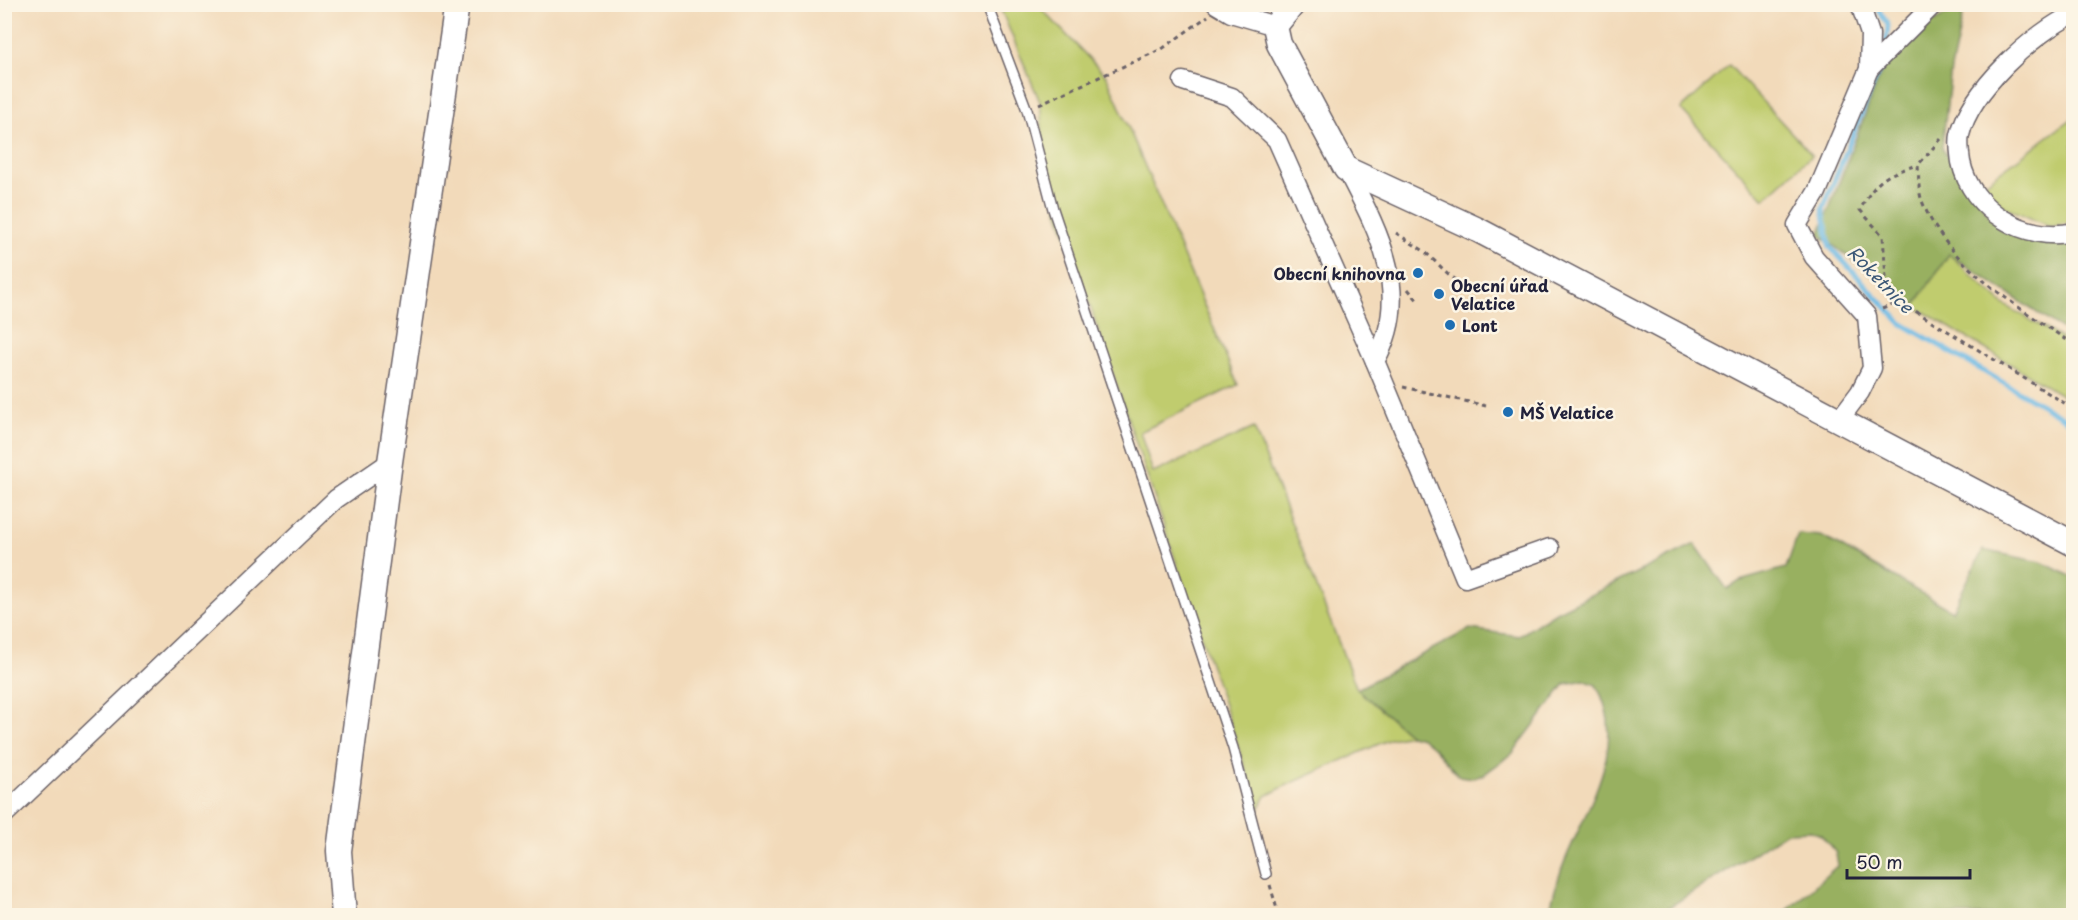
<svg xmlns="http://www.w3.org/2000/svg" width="2078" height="920" font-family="'Playpen Sans',sans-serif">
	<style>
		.green { fill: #c0cc6e; stroke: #717754; stroke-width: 1.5 }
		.forest { fill: #98b061; stroke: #5d694e; stroke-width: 1.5 }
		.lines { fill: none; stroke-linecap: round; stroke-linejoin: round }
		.stream { stroke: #6ab9e5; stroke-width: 5 }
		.lane-casing { stroke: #6b6267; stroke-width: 12 }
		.street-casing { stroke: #6b6267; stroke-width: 21 }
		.secondary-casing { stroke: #6b6267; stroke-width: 27 }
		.path { stroke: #6b6267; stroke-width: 3; stroke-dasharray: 4.5 4.5; stroke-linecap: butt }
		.lane { stroke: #fff; stroke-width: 9 }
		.street { stroke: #fff; stroke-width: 18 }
		.secondary { stroke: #fff; stroke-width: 24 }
		.poi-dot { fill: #1f6fb2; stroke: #fcf5e5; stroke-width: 2 }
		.labels { text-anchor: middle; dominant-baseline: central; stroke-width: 5; stroke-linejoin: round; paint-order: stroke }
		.poi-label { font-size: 16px; font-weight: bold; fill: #22223b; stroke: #fcf5e5; text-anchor: start }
		.water-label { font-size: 18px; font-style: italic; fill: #3b5776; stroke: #fcf5e5 }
	</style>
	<rect width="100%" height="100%" fill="#fcf5e5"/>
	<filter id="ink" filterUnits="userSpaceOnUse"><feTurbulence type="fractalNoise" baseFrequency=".0167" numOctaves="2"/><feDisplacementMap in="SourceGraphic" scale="12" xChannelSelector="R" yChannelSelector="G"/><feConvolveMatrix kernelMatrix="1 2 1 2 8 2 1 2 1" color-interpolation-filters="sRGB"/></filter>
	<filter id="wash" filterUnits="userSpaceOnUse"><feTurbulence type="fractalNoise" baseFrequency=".008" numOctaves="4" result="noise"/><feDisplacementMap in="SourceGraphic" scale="24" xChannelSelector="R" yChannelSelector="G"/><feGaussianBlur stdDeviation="1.35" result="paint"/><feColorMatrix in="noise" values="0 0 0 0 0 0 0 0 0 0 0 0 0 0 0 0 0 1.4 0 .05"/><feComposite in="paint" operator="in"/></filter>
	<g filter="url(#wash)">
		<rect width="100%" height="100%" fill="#f2daba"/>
		<g class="green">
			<path d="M999,5H1038L1107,77L1238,385L1140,432L1153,473L1254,428L1357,689L1410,735L1390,739L1283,787L1266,796L1259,809L1045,172L1040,102Z"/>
			<path d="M1729,65L1812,155L1764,199L1681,109Z"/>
			<path d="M2073,118V222L2050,227L1999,204L1981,186Z"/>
			<path d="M1949,254L2003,304L2073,345V402L1914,306Z"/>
		</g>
		<g class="forest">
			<path d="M1961,5H1965L1951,69L1942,148L1999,229L2037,243L2073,234V337L1949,254L1914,306L1819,235L1890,49Z"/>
			<path d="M1798,534L1821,536L1838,545L1952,611L1983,550L2041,562L2073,577V915H1782L1838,865L1836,853L1821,835L1811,831L1787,832L1657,915H1548C1553,898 1557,880 1564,863C1586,808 1631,744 1596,685L1584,680L1565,684L1512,754L1483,775L1474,778L1459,776L1433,747L1422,738L1410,735L1357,689L1470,629L1519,636L1556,612L1695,544L1727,589L1740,581L1786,568Z"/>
		</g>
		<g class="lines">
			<g class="stream">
				<path d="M1875,4L1888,25L1886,44"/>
				<path d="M1880,67L1823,209L1830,247L1901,323L2074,424"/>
			</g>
		</g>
	</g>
	<g filter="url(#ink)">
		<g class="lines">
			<defs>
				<path id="lane" d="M987,4L1027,110L1053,209L1233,748L1266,874"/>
				<g id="street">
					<path d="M1216,4L1231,13L1275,26"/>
					<path d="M2074,14C2034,32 1970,91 1960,135C1958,143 1960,154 1961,162C1971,210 2025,243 2074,232"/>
					<path d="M1869,69L1934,4"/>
					<path d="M1183,81L1232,97L1277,140L1375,361L1465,578L1550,548"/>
					<path d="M1346,169C1377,229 1414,294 1375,361"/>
					<path d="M1839,420L1860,392L1872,368L1867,316L1814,257L1797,225L1817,192L1869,69L1870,34L1860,4"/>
					<path d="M4,815L336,499L390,462"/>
				</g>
				<g id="secondary">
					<path d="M1293,4L1275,26L1279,44L1346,169L1478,230L2074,544"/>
					<path d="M344,916L339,851L390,462L457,4"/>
				</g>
			</defs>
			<use href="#lane" class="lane-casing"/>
			<use href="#street" class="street-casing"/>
			<use href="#secondary" class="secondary-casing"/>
			<g class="path">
				<path d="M1039,104L1162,49L1208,16"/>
				<path d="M1941,139L1918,165C1919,176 1918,191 1922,201C1948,267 2018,306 2074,345"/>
				<path d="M1396,233L1424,251L1459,284L1453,290"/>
				<path d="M1408,289L1419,302"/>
				<path d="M1893,303L1887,292L1883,236L1860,210C1876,180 1885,174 1918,165"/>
				<path d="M1882,309L1894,304L1912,309L2074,409"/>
				<path d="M1403,387L1486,406"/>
				<path d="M1270,885L1279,916"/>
			</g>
			<use href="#lane" class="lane"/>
			<use href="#street" class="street"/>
			<use href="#secondary" class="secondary"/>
		</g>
	</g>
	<g class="poi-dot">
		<circle cx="1418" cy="273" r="6"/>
		<circle cx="1439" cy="294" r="6"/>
		<circle cx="1450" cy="325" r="6"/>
		<circle cx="1508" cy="412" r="6"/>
	</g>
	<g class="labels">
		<g class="poi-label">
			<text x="1406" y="273" text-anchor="end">Obecní knihovna</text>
			<text x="1451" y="285">Obecní úřad<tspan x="1451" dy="18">Velatice</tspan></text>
			<text x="1462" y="325">Lont</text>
			<text x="1520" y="412">MŠ Velatice</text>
		</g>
		<g class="water-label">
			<text transform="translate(1881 279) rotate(46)">Roketnice</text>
		</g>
	</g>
	<rect width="2078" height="920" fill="none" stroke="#fcf5e5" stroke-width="24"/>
	<path d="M1847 869v9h123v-9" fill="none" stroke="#22223b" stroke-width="3"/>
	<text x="1856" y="869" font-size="18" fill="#22223b" stroke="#fcf5e5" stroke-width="4.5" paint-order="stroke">50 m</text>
</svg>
